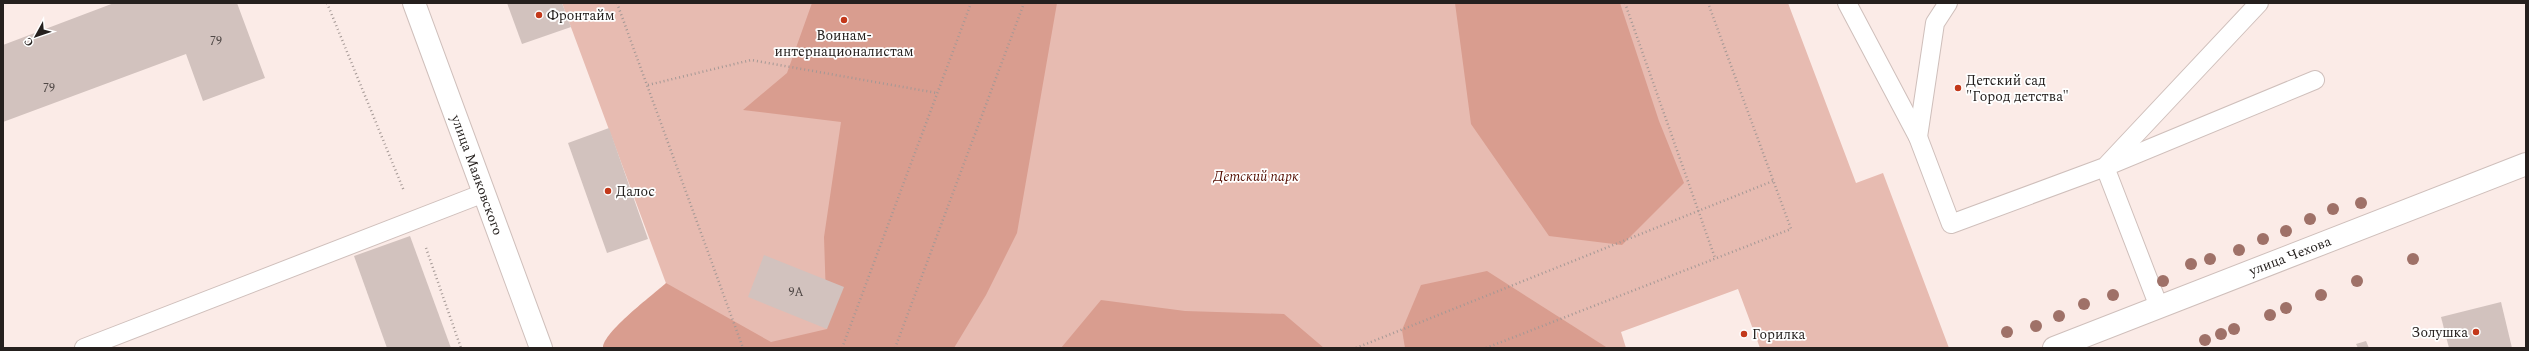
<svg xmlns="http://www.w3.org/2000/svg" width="2529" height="351" font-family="Spectral,serif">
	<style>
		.green { fill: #e7bbb1 }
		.forest { fill: #d99d8f }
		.building { fill: #d2c2be }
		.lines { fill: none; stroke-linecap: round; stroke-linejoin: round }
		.lane-casing { stroke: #cfbfbb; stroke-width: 20 }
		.street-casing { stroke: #cfbfbb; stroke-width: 24 }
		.path { stroke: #a49895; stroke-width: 2.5; stroke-dasharray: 1 3; stroke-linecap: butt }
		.lane { stroke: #fff; stroke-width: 18 }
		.street { stroke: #fff; stroke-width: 22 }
		.tree { fill: #9f7168 }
		.poi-dot { fill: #c3381a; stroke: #fff; stroke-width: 1.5 }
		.labels { text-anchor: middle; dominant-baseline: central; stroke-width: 3.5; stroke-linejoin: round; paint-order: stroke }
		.number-label { font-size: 12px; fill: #504846 }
		.poi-label { font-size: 14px; fill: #25201e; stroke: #fff; text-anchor: start }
		.street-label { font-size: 14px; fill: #25201e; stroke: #fff }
		.park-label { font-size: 14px; font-style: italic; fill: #540d00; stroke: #fff }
	</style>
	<rect width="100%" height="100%" fill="#fbebe7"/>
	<path class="green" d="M562,3H1788L1856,183L1883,173L1949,348H1760L1738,289L1621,332L1626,348H690Z"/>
	<g class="forest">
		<path d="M812,3H1057L1017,233L986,295L954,348H603C603,332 653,295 666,283L771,342L827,329L824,237L841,122L743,110L787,73Z"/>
		<path d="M1455,3H1620L1659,121L1684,183L1622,245L1549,236L1471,124Z"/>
		<path d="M1487,271L1606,347V348H1405L1402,330L1421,285Z"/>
		<path d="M1101,300L1185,311L1284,314L1324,348H1061Z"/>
	</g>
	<g class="building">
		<path d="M114,3H237L265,78L203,101L186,54L3,122V45Z"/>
		<path d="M507,3H562L571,27L522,44Z"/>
		<path d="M609,128L648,239L607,253L568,143Z"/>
		<path d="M410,236L451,348H387L354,256Z"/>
		<path d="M764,255L844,287L827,329L748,297Z"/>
		<path d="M2501,302L2512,348H2449L2441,317Z"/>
		<path d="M2366,341L2369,348H2358L2356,344Z"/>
	</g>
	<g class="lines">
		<defs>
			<g id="lane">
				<path d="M1847,3L1918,137L1951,224L2105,167L2259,3"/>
				<path d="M1918,137L1935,23L1948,3"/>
				<path d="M2159,307L2105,167L2315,80"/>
				<path d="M84,348L484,193"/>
			</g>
			<g id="street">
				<path d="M414,3L541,348"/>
				<path d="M2054,348L2526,164"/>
			</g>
		</defs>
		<use href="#lane" class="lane-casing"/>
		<use href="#street" class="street-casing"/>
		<g class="path">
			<path d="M327,3L404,191"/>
			<path d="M617,3L743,348"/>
			<path d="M1625,3L1715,258"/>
			<path d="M648,85L751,60L937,93"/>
			<path d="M426,248L461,348"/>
			<path d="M842,348L971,3"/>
			<path d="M895,348L1024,3"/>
			<path d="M1356,348L1773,181"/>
			<path d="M1486,348L1791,229L1708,3"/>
		</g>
		<use href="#lane" class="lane"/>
		<use href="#street" class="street"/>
	</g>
	<g class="tree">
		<circle cx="2361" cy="203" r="6"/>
		<circle cx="2333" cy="209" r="6"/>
		<circle cx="2310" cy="219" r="6"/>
		<circle cx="2286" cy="231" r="6"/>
		<circle cx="2263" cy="239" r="6"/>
		<circle cx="2239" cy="250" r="6"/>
		<circle cx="2210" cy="259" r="6"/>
		<circle cx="2413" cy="259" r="6"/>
		<circle cx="2191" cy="264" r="6"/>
		<circle cx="2163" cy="281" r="6"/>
		<circle cx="2357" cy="281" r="6"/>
		<circle cx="2113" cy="295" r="6"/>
		<circle cx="2321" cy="295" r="6"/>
		<circle cx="2084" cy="304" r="6"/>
		<circle cx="2286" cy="308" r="6"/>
		<circle cx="2270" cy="315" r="6"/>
		<circle cx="2059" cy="316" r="6"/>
		<circle cx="2036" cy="326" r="6"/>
		<circle cx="2234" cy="329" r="6"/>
		<circle cx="2007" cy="332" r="6"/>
		<circle cx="2221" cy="334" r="6"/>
		<circle cx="2205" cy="340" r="6"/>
	</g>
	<g class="poi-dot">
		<circle cx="539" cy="15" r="4"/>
		<circle cx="844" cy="20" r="4"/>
		<circle cx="1958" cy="88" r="4"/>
		<circle cx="608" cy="191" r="4"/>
		<circle cx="2476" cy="332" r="4"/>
		<circle cx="1744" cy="334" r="4"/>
	</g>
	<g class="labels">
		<g class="number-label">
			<text x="216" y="41">79</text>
			<text x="49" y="88">79</text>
			<text x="796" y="292">9А</text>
		</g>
		<g class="poi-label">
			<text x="547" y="15">Фронтайм</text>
			<text x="844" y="35" text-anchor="middle">Воинам-<tspan x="844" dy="16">интернационалистам</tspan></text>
			<text x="1966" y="80">Детский сад<tspan x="1966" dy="16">"Город детства"</tspan></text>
			<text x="616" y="191">Далос</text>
			<text x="2468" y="332" text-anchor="end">Золушка</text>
			<text x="1752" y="334">Горилка</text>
		</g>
		<g class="street-label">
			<text transform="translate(477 175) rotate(70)">улица Маяковского</text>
			<text transform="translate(2290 256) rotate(-21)">улица Чехова</text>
		</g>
		<g class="park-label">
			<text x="1256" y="176">Детский парк</text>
		</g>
	</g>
	<rect width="2529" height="351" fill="none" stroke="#25201e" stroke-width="8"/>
	<g transform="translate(36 36) rotate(230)" stroke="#ffffff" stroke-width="3" paint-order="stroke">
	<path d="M0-3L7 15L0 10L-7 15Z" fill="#25201e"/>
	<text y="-6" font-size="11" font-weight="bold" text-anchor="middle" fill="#25201e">С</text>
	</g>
</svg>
